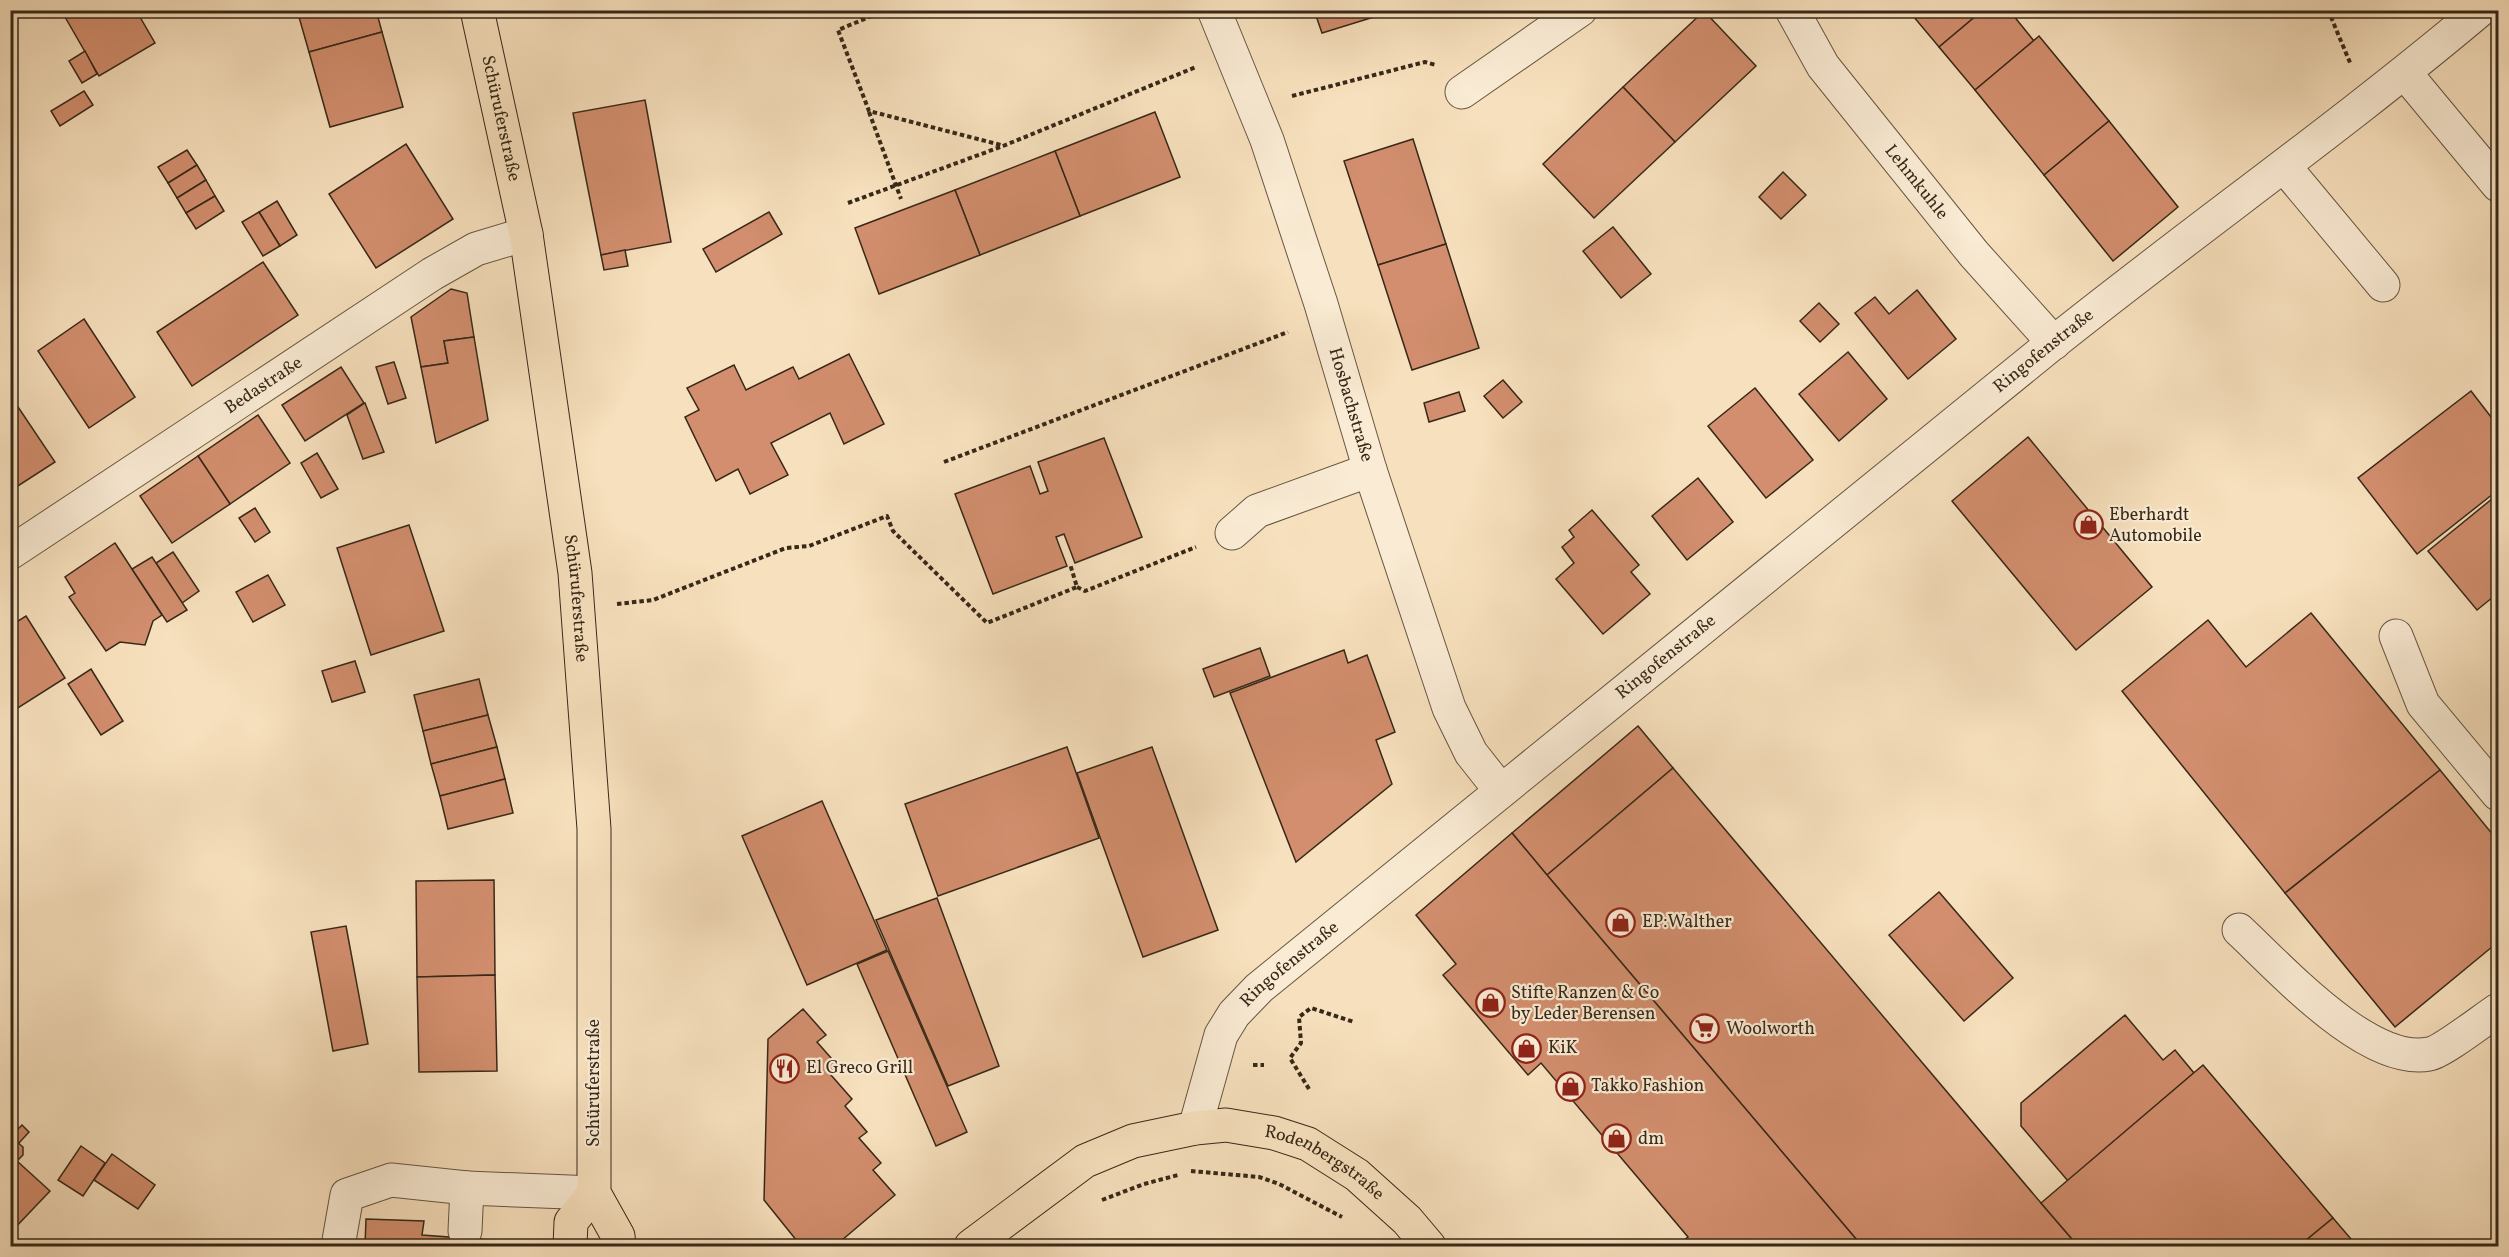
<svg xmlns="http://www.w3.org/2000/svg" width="2509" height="1257" font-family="Vollkorn,serif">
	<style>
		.building { fill: #d28e6e; stroke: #372818; stroke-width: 1.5 }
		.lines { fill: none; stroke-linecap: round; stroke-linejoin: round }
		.minor-casing { stroke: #675641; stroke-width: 35 }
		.major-casing { stroke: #372818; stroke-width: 35 }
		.path { stroke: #372818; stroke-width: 4; stroke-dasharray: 4.5 3; stroke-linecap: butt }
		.minor { stroke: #faebd4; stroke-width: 33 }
		.major { stroke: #f7e0bd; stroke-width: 33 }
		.labels { text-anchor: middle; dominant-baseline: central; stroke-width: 4.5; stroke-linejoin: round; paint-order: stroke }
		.street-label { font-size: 18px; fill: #372818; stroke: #faebd4 }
		.poi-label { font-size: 18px; fill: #372818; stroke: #faebd4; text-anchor: start }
	</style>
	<rect width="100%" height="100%" fill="#f7e0bd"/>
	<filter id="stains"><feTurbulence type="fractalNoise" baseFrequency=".00333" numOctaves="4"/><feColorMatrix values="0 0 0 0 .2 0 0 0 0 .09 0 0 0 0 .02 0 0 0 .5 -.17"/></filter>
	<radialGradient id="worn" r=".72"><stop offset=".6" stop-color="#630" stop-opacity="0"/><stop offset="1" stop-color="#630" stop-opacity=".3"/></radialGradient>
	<g class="building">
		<path d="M61,10H144L140,17L155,43L99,76Z"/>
		<path d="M297,10H376L382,32L309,52Z"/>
		<path d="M1314,10H1389L1390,12L1322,33Z"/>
		<path d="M1908,10H1983L1939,47Z"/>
		<path d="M1983,10H2009L2034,41L1975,90L1939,47Z"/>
		<path d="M1704,11L1756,66L1675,142L1623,87Z"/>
		<path d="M382,32L403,107L330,127L309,52Z"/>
		<path d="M2039,36L2109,121L2044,175L1975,90Z"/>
		<path d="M85,51L97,74L82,83L69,61Z"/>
		<path d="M1623,87L1675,142L1594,218L1543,164Z"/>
		<path d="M84,91L93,105L60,126L51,111Z"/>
		<path d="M645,100L671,242L601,255L573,113Z"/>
		<path d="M1155,112L1180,177L1080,216L1055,151Z"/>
		<path d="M2109,121L2178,207L2113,261L2044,175Z"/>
		<path d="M1413,139L1446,244L1378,265L1344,161Z"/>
		<path d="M406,144L453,219L376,268L329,194Z"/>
		<path d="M187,150L197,165L168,183L158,167Z"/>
		<path d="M1055,151L1080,216L980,255L955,190Z"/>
		<path d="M197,165L206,180L177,198L168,183Z"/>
		<path d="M1783,172L1806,195L1781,219L1759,197Z"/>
		<path d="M206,180L215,196L186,213L177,198Z"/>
		<path d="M955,190L980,255L879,294L855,228Z"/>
		<path d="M215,196L224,211L196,229L186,213Z"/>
		<path d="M277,201L297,235L280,246L259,212Z"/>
		<path d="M259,212L280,246L263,256L242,222Z"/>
		<path d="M769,212L782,234L716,272L703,249Z"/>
		<path d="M1613,227L1651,274L1621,298L1583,251Z"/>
		<path d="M1446,244L1479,348L1412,370L1378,265Z"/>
		<path d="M625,250L628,266L604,270L601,255Z"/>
		<path d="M263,262L298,315L192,386L157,332Z"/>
		<path d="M451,289L467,293L474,337L444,341L448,363L421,367L411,317Z"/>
		<path d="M1917,290L1956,339L1908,379L1855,313L1875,297L1889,314Z"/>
		<path d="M1819,303L1839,324L1820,342L1800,321Z"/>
		<path d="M84,319L135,397L89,428L38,351Z"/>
		<path d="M474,337L488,420L436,443L421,367L448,363L444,341Z"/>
		<path d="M1848,352L1887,399L1839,441L1799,394Z"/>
		<path d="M849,354L884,424L844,444L830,413L771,443L788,475L750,494L738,469L716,481L685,417L699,410L687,388L734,365L746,390L793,367L799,379Z"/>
		<path d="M394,362L406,398L388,404L376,367Z"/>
		<path d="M341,367L364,403L305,441L282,405Z"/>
		<path d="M1503,380L1522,402L1503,418L1484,396Z"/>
		<path d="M1755,388L1813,460L1766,498L1708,426Z"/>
		<path d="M2471,391L2498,426V490L2417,554L2358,478Z"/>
		<path d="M1459,392L1465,411L1429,422L1424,403Z"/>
		<path d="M10,395L55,462L10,491Z"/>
		<path d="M365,403L384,452L363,459L347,415Z"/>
		<path d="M258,415L290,463L230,504L198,456Z"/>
		<path d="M2028,437L2152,587L2076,650L1952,501Z"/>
		<path d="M1104,438L1142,537L1075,563L1064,534L1056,537L1067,566L993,594L955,494L1030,466L1040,494L1048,491L1038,462Z"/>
		<path d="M317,453L338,489L321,498L301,463Z"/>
		<path d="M198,456L230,504L172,543L140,496Z"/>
		<path d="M1698,478L1733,522L1687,560L1652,516Z"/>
		<path d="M2498,494V593L2477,610L2428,551Z"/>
		<path d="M255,508L270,532L255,542L239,518Z"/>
		<path d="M1592,510L1639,565L1631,572L1650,594L1603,634L1556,579L1574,563L1562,547L1574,537L1569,530Z"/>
		<path d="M409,525L444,631L371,655L337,548Z"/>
		<path d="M115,543L162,615L153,621L145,645L120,642L106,651L69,597L75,593L65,577Z"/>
		<path d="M173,552L199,591L182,603L156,563Z"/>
		<path d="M152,557L187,610L167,622L132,569Z"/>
		<path d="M268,575L285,605L253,622L236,592Z"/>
		<path d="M2311,613L2440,770L2285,893L2122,691L2208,620L2246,667Z"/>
		<path d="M26,616L65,678L10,713V626Z"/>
		<path d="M1260,648L1270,676L1214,697L1203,669Z"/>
		<path d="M1344,650L1348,663L1367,655L1395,732L1376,740L1392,784L1296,862L1230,693Z"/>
		<path d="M355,661L365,692L332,702L322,671Z"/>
		<path d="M91,669L123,721L101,735L68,684Z"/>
		<path d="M479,679L488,715L423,731L414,695Z"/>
		<path d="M488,715L497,747L431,764L423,731Z"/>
		<path d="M1638,726L1673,768L1547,875L1512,833Z"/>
		<path d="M497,747L505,779L440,796L431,764Z"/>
		<path d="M1067,747L1099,838L938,896L905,804Z"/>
		<path d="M1152,747L1218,930L1143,957L1077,773Z"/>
		<path d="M1673,768L2041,1203L2078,1246H1862L1547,875Z"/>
		<path d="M2440,770L2498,841V942L2395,1027L2285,893Z"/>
		<path d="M505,779L513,813L448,829L440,796Z"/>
		<path d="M822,801L887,950L807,985L742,836Z"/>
		<path d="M1512,833L1547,875L1862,1246H1677L1688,1237L1541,1063L1528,1075L1443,975L1456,964L1416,915Z"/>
		<path d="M494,880L495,975L417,977L416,881Z"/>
		<path d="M1939,892L2013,978L1964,1021L1889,935Z"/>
		<path d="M937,898L999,1066L948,1086L876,920Z"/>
		<path d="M346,926L368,1044L333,1051L311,932Z"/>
		<path d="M888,951L967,1132L936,1146L857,964Z"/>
		<path d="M495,975L497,1071L419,1072L417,977Z"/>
		<path d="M803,1009L826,1035L817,1042L839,1067L831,1075L852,1099L845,1106L867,1132L859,1138L881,1163L873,1170L895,1195L835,1246H801L764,1200L768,1039Z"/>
		<path d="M2125,1015L2163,1060L2175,1050L2194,1073L2068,1181L2021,1126V1103Z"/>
		<path d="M2203,1065L2333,1218L2299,1246H2078L2041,1203Z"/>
		<path d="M22,1125L29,1132L19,1143L11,1136Z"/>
		<path d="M10,1136L23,1147V1155L17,1161L50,1191L10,1233Z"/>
		<path d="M81,1146L105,1163L83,1196L58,1180Z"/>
		<path d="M112,1154L155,1185L138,1209L94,1180Z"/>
		<path d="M2333,1218L2357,1246H2299Z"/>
		<path d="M366,1219L424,1221L422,1235L504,1241V1246H365Z"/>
	</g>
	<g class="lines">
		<defs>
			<g id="minor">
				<path id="s1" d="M1214,10L1267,140L1321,304L1370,470L1449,708L1471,753L1501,791"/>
				<path id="s2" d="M1792,10L1823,66L1974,254L2054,343"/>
				<path d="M2405,73L2498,185"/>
				<path d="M1462,92L1580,10"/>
				<path d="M2284,166L2383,285"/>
				<path d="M1232,533L1257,511L1370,470"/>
				<path id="s3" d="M10,553L432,274L476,249L526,234"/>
				<path d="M2396,636L2423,704L2498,794"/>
				<path d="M2239,930C2281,969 2368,1066 2429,1054C2442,1052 2484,1019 2498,1010"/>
				<path id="s4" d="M1195,1128L1221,1035L1234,1014L1259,988C1523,773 1787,558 2052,344C2193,231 2341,127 2480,10"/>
				<path d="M465,1231L467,1188L594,1193"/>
				<path d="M338,1246L347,1195L391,1180L467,1188"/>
			</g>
			<g id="major">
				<path id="s5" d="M477,10L526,234L575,573L594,829V1193L618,1236L619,1246"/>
				<path d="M570,1246L571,1222L594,1193"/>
				<path id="s6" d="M971,1246L1085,1161L1133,1141L1195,1128L1226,1125L1274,1133L1308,1144L1357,1175L1407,1220L1429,1246"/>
			</g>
		</defs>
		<use href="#minor" class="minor-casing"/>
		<use href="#major" class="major-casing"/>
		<g class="path">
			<path d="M886,10L838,30L869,111L1001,145"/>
			<path d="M2328,10L2351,65"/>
			<path d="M1292,96L1425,62L1436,65"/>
			<path d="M869,112L901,199"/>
			<path d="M848,203L1003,146L1196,67"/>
			<path d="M944,462L1288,332"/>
			<path d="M1077,587L1085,591L1196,547"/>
			<path d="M617,604L653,600L786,548L809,546L887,516L893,531L987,623L1077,587L1070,564"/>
			<path d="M1253,1065H1264"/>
			<path d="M1309,1089L1290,1058L1301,1043L1299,1017L1311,1008L1354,1022"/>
			<path d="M1191,1171L1259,1177L1279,1184L1342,1217"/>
			<path d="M1102,1200L1144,1184L1178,1175"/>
		</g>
		<use href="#minor" class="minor"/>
		<use href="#major" class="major"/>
	</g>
	<defs>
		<symbol id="shop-ring" viewBox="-11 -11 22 22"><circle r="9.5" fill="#faebd4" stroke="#8f2418" stroke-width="1.5"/><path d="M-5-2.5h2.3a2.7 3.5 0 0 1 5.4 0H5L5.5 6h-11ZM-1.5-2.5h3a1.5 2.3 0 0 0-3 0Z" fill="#8f2418"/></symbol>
		<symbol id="supermarket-ring" viewBox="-11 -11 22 22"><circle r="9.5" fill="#faebd4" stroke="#8f2418" stroke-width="1.5"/><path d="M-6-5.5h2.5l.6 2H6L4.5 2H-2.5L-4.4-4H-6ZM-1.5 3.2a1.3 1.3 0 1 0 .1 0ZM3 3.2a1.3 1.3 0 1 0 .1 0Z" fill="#8f2418"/></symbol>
		<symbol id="restaurant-ring" viewBox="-11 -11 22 22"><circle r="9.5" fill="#faebd4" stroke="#8f2418" stroke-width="1.5"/><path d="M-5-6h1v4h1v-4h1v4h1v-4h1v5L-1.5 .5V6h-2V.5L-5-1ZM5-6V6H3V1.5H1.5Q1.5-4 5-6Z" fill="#8f2418"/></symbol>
	</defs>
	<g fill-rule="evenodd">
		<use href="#shop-ring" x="2072" y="508" width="33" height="33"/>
		<use href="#shop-ring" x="1604" y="906" width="33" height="33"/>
		<use href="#shop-ring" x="1474" y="986" width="33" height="33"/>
		<use href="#supermarket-ring" x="1688" y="1012" width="33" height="33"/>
		<use href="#shop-ring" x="1510" y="1032" width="33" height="33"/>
		<use href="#restaurant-ring" x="768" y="1052" width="33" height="33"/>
		<use href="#shop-ring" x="1554" y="1070" width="33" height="33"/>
		<use href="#shop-ring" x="1600" y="1122" width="33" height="33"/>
	</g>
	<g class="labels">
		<g class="street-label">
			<text stroke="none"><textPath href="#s5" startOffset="111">Schüruferstraße</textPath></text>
			<text stroke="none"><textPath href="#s2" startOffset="213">Lehmkuhle</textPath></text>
			<text stroke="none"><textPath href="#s4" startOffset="1168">Ringofenstraße</textPath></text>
			<text stroke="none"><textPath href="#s3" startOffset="304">Bedastraße</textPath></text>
			<text stroke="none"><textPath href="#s1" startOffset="418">Hosbachstraße</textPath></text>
			<text stroke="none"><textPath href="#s5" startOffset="597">Schüruferstraße</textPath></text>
			<text stroke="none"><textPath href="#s4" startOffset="682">Ringofenstraße</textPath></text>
			<text stroke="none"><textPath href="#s4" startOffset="196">Ringofenstraße</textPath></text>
			<text transform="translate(594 1083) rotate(-90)">Schüruferstraße</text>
			<text stroke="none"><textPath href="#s6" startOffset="396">Rodenbergstraße</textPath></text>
		</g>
		<g class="poi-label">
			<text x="2109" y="515">Eberhardt<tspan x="2109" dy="21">Automobile</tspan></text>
			<text x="1642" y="922">EP:Walther</text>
			<text x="1511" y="993">Stifte Ranzen &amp; Co<tspan x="1511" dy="21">by Leder Berensen</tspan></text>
			<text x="1726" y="1029">Woolworth</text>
			<text x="1548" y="1048">KiK</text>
			<text x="806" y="1068">El Greco Grill</text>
			<text x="1591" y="1086">Takko Fashion</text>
			<text x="1638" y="1139">dm</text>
		</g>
	</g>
	<rect width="2509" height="1257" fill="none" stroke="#f7e0bd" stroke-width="36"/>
	<rect x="12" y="12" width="2485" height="1233" fill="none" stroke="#372818" stroke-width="3"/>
	<rect x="18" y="18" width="2473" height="1221" fill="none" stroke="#372818" stroke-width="1.5"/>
	<rect width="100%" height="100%" filter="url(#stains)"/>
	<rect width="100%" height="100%" fill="url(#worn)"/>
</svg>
